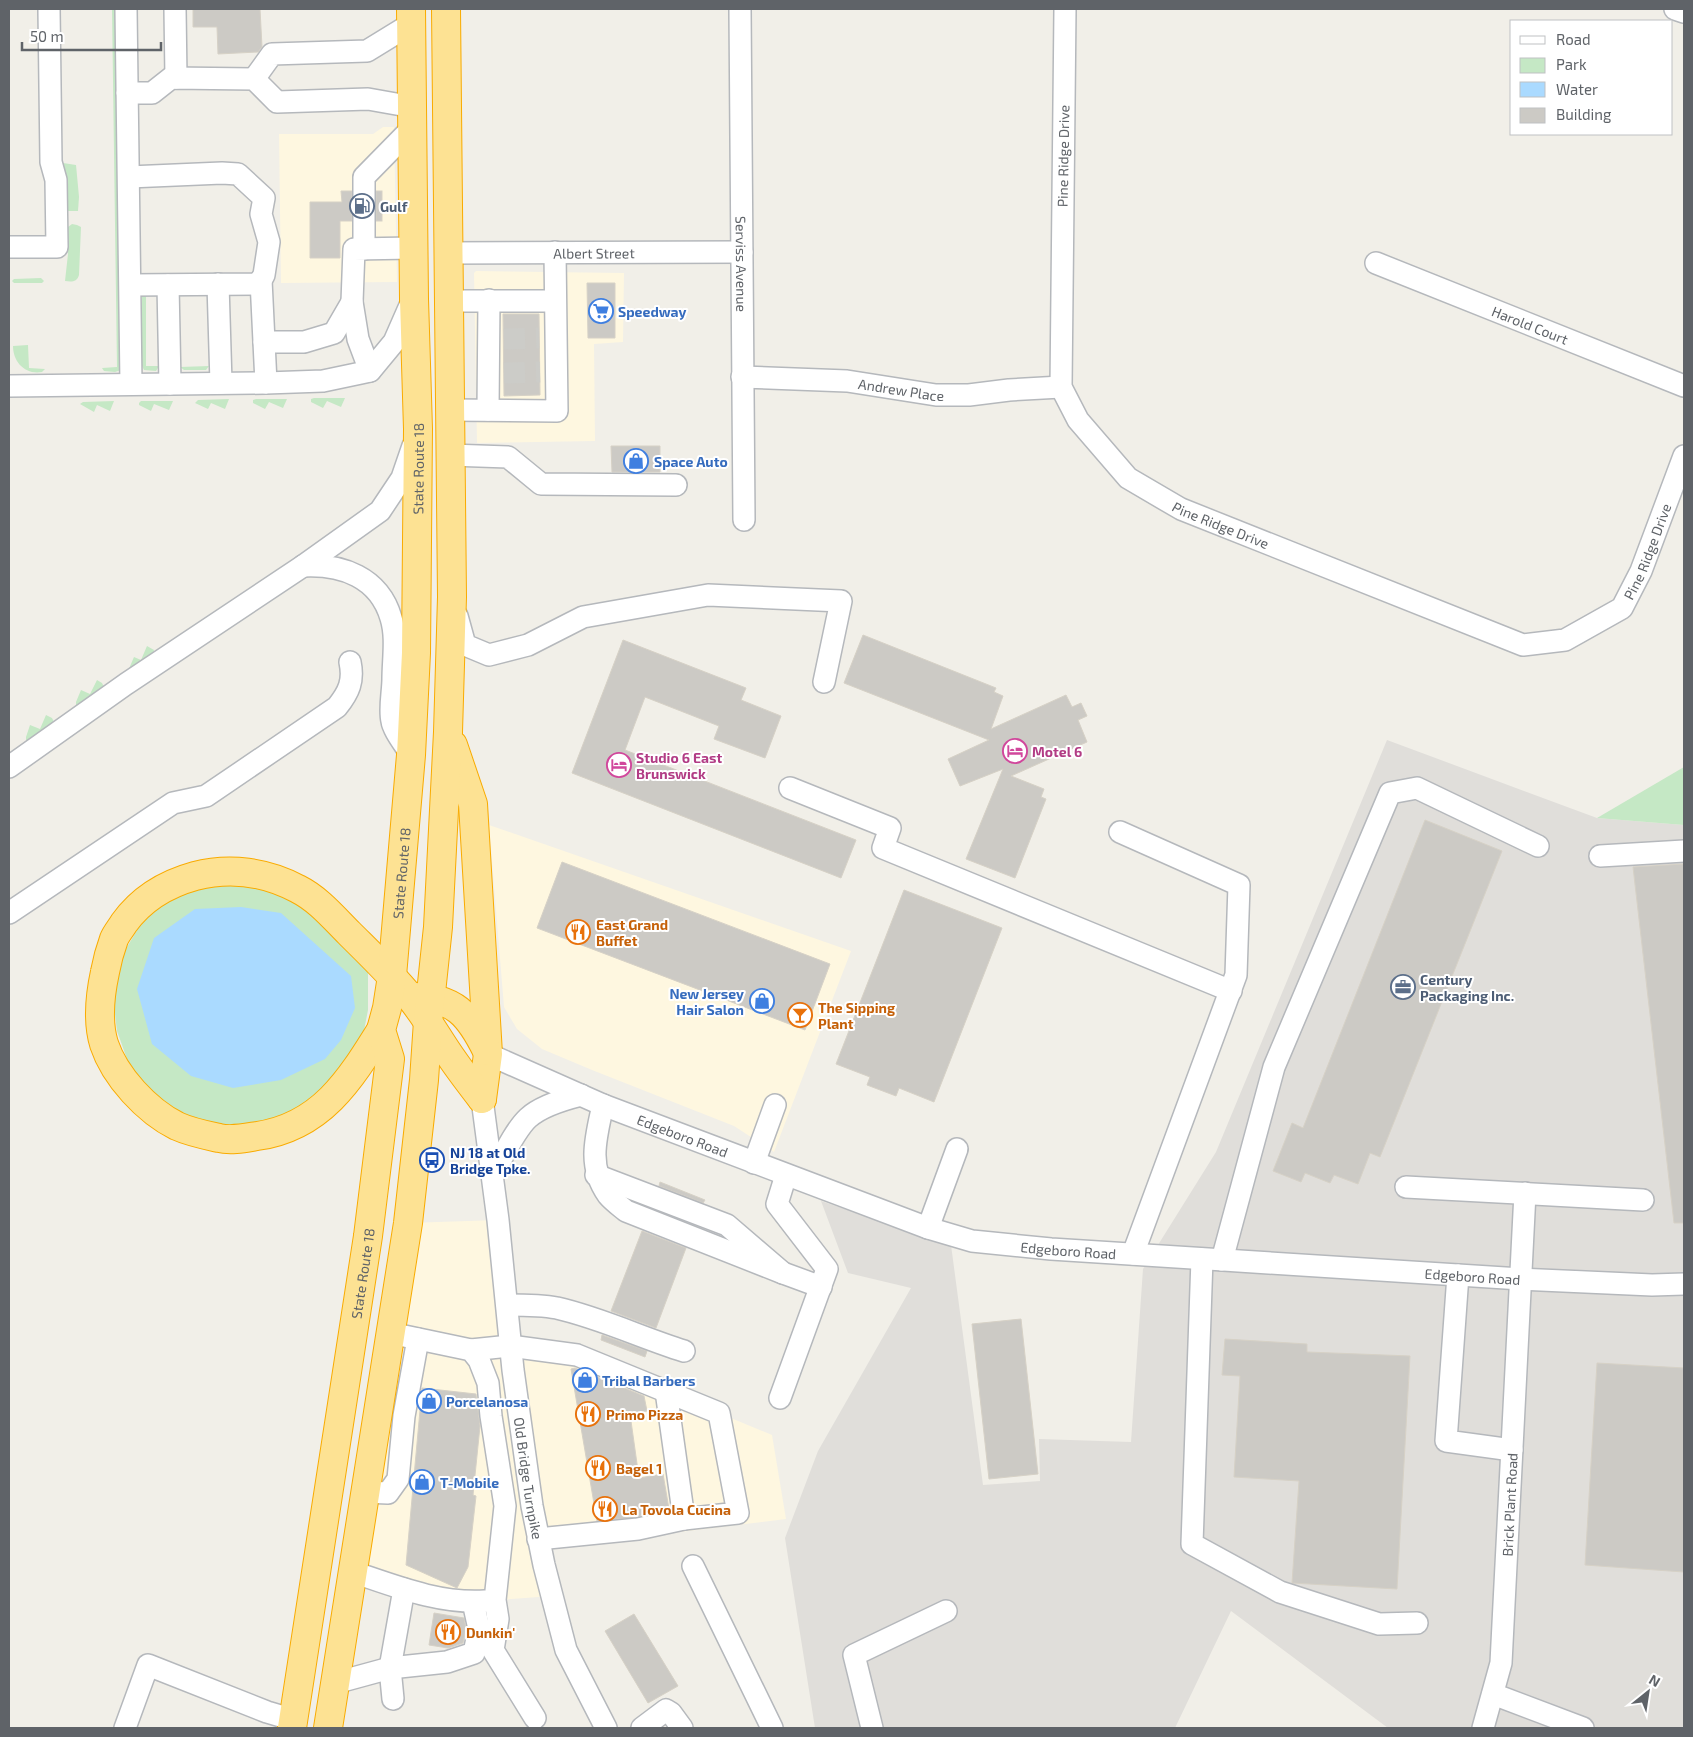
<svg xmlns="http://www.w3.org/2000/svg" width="1693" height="1737" font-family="'Exo 2',sans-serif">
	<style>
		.commercial { fill: #fef7e0 }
		.industrial { fill: #e0deda }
		.green { fill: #c5e8c5 }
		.water { fill: #aadaff }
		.building { fill: #cccac5; stroke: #d6d1c6 }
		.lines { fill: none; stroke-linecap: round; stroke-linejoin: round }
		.minor-tunnel { stroke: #ccccc8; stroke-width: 21; stroke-dasharray: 21 11; stroke-linecap: butt }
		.minor-casing { stroke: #b5b8bc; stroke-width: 24 }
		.highway-casing { stroke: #f9ab00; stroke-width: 30 }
		.minor { stroke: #fff; stroke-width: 21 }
		.highway { stroke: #fde293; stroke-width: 28 }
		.labels { text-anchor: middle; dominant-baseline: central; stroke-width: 4; stroke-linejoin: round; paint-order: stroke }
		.street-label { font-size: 14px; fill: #5f6368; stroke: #fff }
		.service-label { font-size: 14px; font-weight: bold; fill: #4e5e75; stroke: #fff; text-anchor: start }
		.shop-label { font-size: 14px; font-weight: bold; fill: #366cbe; stroke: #fff; text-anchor: start }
		.hotel-label { font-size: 14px; font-weight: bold; fill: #b23c85; stroke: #fff; text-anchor: start }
		.food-label { font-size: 14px; font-weight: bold; fill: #c56008; stroke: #fff; text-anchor: start }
		.transit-label { font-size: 14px; font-weight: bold; fill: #164399; stroke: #fff; text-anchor: start }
	</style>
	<rect width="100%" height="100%" fill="#f1efe8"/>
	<g class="commercial">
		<path d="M383,127H394L397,282L281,283L279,134H373Z"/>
		<path d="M476,271L624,273L623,342L594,344L595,441L477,443L474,273Z"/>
		<path d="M489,825L851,951L774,1152L734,1126L592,1070L542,1049L517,1029L504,1007Z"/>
		<path d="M498,1220L511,1346L666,1391L772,1435L786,1519L541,1549L552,1596L473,1602L353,1572L408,1223Z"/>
	</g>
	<path class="industrial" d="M1387,740L1597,818L1684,825V1728H1388L1231,1611L1175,1728H815L785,1538L818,1451L911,1288L848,1273L821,1201L951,1245L983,1485L1040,1481L1039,1439L1131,1442L1143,1269L1216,1152Z"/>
	<g class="green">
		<path d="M100,9H114L117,12L121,370L115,372L104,371L102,368L117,367L112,9Z"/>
		<path d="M63,163L76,165L79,197L78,211H67Z"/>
		<path d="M72,224L77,225L81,227L79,275C77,282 72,282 65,281L68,254V227Z"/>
		<path d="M41,278L44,281L42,283H14L12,281L14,279Z"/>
		<path d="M142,288L146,289V366H159L156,371L144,370L142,366Z"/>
		<path d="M28,345L29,368L45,369L42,372C25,375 13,362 13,346Z"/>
		<path d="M209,366L206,370H184L180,367Z"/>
		<path d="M314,398H345L341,407L327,401L323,408L311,402V399Z"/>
		<path d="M229,399L225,409L211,403L208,409L195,403L198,400Z"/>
		<path d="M256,399H287L283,408L269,402L265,409L253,403V400Z"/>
		<path d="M114,401L110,411L97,405L94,412L80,404L83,402Z"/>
		<path d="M141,401H173L169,410L154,404L151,411L139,405V403Z"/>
		<path d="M147,646L154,650L153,655L128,671L134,657L141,660Z"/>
		<path d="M97,680L102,683L104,687L79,706L76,705V702L81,690L90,694Z"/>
		<path d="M46,715L52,718L54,722L52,724L28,741L26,740V737L30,725L40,729Z"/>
		<path d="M1684,767V825L1597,818Z"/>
		<path d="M208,886C226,886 244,885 262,889C306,900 337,941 368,972V1010L363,1036L309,1110L264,1126H210L181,1114L160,1100L140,1080L127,1059L117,1031L114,1006L117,976L124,952L139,927L156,909L179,894Z"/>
	</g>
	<path class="water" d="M241,907L281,913L351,976L355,1008L341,1040L325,1059L281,1080L233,1088L191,1076L152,1044L137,989L154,938L195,909Z"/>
	<g class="building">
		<path d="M193,9H260L262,47L258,52L218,54L217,27H193Z"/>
		<path d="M341,191H352V221H340V258H310V202H342Z"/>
		<rect x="376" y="191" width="6" height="30"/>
		<path d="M587,283H615V338H588Z"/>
		<path d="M503,314H539L540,395L504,396Z"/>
		<path d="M611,446H660V472H612Z"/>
		<path d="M863,635L996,688L994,692L1003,696L991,729L1066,695L1072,707L1081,703L1087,716L1078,720L1087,742L1011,776L1044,789L1041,797L1046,799L1015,878L966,859L1003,769L960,786L948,759L989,740L844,683Z"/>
		<path d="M623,640L746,688L741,700L781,716L765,758L714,739L719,726L645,697L625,750L856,840L841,878L572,773Z"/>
		<path d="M1425,820L1502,851L1380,1157L1370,1153L1358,1184L1334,1175L1330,1183L1305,1173L1301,1182L1273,1171L1292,1123L1303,1128Z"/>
		<path d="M562,862L830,964L805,1030L537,928Z"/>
		<path d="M1684,864V1223H1674L1633,867Z"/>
		<path d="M904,890L1002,928L934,1102L899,1088L896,1096L867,1085L870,1077L836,1064Z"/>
		<path d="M660,1182L705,1200L703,1203L659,1186Z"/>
		<path d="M642,1231L686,1248L656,1328L611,1311Z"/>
		<path d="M1021,1319L1038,1474L989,1479L972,1324Z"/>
		<path d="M602,1335L647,1351L645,1357L601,1340Z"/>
		<path d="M1225,1339L1307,1344V1352L1410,1356L1397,1589L1292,1583L1299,1481L1234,1477L1240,1376L1222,1375Z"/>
		<path d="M1597,1363L1684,1368V1572L1585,1565Z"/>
		<path d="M575,1368L644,1396L647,1411L630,1414L639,1478L663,1474L669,1509L636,1517L597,1521L571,1369Z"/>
		<path d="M422,1388L476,1394L480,1426L473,1495L476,1496L468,1567L457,1588L406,1565Z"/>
		<path d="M434,1613L464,1618L466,1629L463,1643L448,1648L429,1645Z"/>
		<path d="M634,1614L678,1686L648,1703L605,1631Z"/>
	</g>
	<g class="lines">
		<g class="minor-tunnel">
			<path d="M504,339L539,338"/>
			<path d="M504,373L540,372"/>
		</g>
		<defs>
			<g id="minor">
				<path d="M126,9L131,384"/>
				<path d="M175,9L176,78"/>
				<path id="s1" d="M740,9L744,520"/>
				<path id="s2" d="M1065,9L1061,387L1078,420L1128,478L1181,509L1523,645L1565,640L1622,608L1641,571L1684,456"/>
				<path d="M1675,9L1684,12"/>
				<path d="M254,79L272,54L367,51L411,24"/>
				<path d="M127,93H152L171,78L254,79L277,102L368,99L413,107"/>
				<path d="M129,177L222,173L238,174L264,198L261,214L269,242L264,275L261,280L256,284L131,285"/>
				<path d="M9,247H57L56,180L51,162L49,9"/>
				<path d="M364,249V177L413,127"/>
				<path id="s3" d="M448,253L742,252"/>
				<path id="s4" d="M1376,263L1684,386"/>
				<path d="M261,280L266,383"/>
				<path d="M218,284L221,383"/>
				<path d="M168,285L170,384"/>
				<path d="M449,301H555"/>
				<path d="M264,342H304L334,333L352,302"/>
				<path d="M370,371L358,339L352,302L354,249L413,248"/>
				<path id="s5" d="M742,377L847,381L936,395H969L1009,390L1061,387"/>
				<path d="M9,386L266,383L323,381L361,373L370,371L394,342L412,301"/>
				<path d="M450,410L557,411L555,252"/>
				<path d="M488,410L489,300"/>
				<path d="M450,455L508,457L541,484L676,485"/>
				<path d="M303,566C342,564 379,577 391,618C397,637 393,660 393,679C393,691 389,710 392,721C393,730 406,746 411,755"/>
				<path d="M457,616L465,645L489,655L528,645L583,617L708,595L841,601L824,682"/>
				<path d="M9,767L126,684L303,566L380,511L402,478L413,446"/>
				<path d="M790,788L890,828L883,848L1231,991"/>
				<path d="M1120,832L1239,885L1236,975L1133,1254"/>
				<path d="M1600,856L1684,851"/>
				<path d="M9,913L173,803L206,796L337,707C349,692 354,681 350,662"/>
				<path id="s6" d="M488,1054L603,1105L928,1228L972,1241L1051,1249L1521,1279L1652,1285L1684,1284"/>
				<path id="s7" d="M482,1099L498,1220L513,1370L532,1506L544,1565L566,1650L606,1728"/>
				<path d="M603,1105C596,1137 587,1166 608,1195C613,1201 620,1206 626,1211L783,1273"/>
				<path d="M754,1163L775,1105"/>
				<path d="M493,1174C502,1158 515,1130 528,1118C541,1106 565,1099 581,1095"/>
				<path d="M596,1175L727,1225L783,1273L821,1287"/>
				<path d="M1406,1187L1643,1200"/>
				<path d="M928,1228L957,1149"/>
				<path d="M1202,1259L1192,1544L1280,1592L1379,1624L1417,1623"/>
				<path d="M1222,1260L1274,1067L1390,793L1417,788L1538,846"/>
				<path d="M1458,1275L1446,1441L1512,1450"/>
				<path d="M507,1305C524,1305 541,1305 557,1308C601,1318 642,1338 684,1351"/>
				<path d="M390,1333L471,1350L479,1360L488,1383L491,1416L505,1506L495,1600L498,1619L493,1650L535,1718"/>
				<path d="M471,1350L510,1346L577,1355L719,1413L738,1513L684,1519L638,1529L538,1539"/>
				<path d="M666,1391L684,1519"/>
				<path d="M780,1398L827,1269L777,1204L786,1175"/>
				<path d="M365,1492L388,1493L398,1479L404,1416L418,1339"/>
				<path d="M693,1566L772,1728"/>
				<path d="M353,1572C395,1586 439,1604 485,1601"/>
				<path d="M335,1683L390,1668L447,1662L474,1653L479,1629L473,1602"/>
				<path d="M1493,1694L1583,1728"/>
				<path d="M393,1699L390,1668L404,1589"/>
				<path d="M125,1728L148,1665L267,1712L294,1720"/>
				<path d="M642,1728L666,1710L671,1713L682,1728"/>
				<path d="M872,1728L854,1655L946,1611"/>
				<path id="s8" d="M1483,1728L1501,1663L1525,1193"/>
			</g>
			<g id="highway">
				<path d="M453,745L473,804L488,1054L482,1099"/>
				<path d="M412,997C454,997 469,1014 487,1051"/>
				<path d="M381,1030C350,1080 321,1127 257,1136C245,1138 231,1141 219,1138C205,1135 190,1132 177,1126C147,1111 115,1077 104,1044C97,1021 100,995 105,972C107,961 110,950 114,939C116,934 121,928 124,923C142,898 166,884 195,876C230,867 266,872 298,889C318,899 333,917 349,933C370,954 391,974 409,996C426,1016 438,1039 453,1060C462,1073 472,1086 482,1099"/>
				<path id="s9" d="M292,1728L368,1236L390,1059L381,1030L387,1008L392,976L411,755L416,653L418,429L414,299L411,9"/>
				<path d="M328,1728L408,1223L424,1080L428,1021L438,927L448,732L452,597L446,9"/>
			</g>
		</defs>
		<use href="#minor" class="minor-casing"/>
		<use href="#highway" class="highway-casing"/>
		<use href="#minor" class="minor"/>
		<use href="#highway" class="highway"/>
	</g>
	<defs>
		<symbol id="fuel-ring" viewBox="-11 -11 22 22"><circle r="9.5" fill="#fff" stroke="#5c6f8a" stroke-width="1.5"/><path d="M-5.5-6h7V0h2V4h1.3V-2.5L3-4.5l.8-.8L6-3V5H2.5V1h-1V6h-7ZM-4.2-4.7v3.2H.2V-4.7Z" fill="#5c6f8a"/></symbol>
		<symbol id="supermarket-ring" viewBox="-11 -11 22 22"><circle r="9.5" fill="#fff" stroke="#3f7fe0" stroke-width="1.5"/><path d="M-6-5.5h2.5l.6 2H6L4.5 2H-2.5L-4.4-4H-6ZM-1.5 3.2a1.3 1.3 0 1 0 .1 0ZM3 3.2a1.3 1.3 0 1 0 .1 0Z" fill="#3f7fe0"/></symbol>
		<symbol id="shop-ring" viewBox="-11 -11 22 22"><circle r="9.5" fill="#fff" stroke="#3f7fe0" stroke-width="1.5"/><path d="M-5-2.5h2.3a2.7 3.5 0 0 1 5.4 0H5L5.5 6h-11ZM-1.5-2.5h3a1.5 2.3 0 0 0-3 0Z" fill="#3f7fe0"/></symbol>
		<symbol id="hotel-ring" viewBox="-11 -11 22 22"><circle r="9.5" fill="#fff" stroke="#d1479c" stroke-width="1.5"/><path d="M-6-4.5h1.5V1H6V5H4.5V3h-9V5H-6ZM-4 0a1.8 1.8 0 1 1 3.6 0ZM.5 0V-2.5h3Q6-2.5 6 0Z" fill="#d1479c"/></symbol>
		<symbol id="restaurant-ring" viewBox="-11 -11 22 22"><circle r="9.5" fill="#fff" stroke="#e8710a" stroke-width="1.5"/><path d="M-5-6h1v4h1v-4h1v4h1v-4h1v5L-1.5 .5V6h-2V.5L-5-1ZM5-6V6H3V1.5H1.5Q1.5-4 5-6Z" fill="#e8710a"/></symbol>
		<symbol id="office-ring" viewBox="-11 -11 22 22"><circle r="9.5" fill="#fff" stroke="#5c6f8a" stroke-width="1.5"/><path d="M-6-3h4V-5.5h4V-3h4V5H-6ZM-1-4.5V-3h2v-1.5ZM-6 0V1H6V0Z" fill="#5c6f8a"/></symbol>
		<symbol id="bar-ring" viewBox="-11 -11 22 22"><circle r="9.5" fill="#fff" stroke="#e8710a" stroke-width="1.5"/><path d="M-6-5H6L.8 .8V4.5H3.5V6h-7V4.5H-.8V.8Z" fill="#e8710a"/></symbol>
		<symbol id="bus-ring" viewBox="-11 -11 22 22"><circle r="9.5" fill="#fff" stroke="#1a4fb4" stroke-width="1.5"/><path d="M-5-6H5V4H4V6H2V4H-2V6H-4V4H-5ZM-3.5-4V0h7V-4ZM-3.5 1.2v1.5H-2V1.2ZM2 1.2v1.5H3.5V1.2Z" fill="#1a4fb4"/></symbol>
	</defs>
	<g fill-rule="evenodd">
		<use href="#fuel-ring" x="348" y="192" width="28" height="28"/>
		<use href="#supermarket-ring" x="587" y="297" width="28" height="28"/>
		<use href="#shop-ring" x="622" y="447" width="28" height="28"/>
		<use href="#hotel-ring" x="1001" y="737" width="28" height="28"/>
		<use href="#hotel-ring" x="605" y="751" width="28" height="28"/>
		<use href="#restaurant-ring" x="564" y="918" width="28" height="28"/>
		<use href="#office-ring" x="1389" y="973" width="28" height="28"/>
		<use href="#shop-ring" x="748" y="987" width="28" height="28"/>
		<use href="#bar-ring" x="786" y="1001" width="28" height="28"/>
		<use href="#bus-ring" x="418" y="1146" width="28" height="28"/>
		<use href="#shop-ring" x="571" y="1366" width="28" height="28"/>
		<use href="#shop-ring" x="415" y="1387" width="28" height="28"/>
		<use href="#restaurant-ring" x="574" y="1400" width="28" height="28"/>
		<use href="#restaurant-ring" x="584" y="1454" width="28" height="28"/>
		<use href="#shop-ring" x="408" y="1468" width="28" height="28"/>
		<use href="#restaurant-ring" x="591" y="1495" width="28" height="28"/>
		<use href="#restaurant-ring" x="434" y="1618" width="28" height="28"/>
	</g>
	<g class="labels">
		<g class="street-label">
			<text transform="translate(1063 156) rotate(-89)">Pine Ridge Drive</text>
			<text stroke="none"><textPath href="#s3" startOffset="146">Albert Street</textPath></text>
			<text stroke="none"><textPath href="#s1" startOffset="255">Serviss Avenue</textPath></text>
			<text stroke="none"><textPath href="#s4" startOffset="166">Harold Court</textPath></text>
			<text stroke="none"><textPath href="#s5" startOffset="160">Andrew Place</textPath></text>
			<text stroke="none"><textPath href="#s9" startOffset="1270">State Route 18</textPath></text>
			<text stroke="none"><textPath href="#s2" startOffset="596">Pine Ridge Drive</textPath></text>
			<text stroke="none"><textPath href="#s2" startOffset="1091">Pine Ridge Drive</textPath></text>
			<text stroke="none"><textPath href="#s9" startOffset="865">State Route 18</textPath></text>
			<text stroke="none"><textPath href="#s6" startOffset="211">Edgeboro Road</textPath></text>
			<text stroke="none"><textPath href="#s6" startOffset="616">Edgeboro Road</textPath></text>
			<text stroke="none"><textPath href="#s9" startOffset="460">State Route 18</textPath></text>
			<text stroke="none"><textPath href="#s6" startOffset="1021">Edgeboro Road</textPath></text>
			<text stroke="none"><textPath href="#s7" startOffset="382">Old Bridge Turnpike</textPath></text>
			<text stroke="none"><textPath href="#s8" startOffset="226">Brick Plant Road</textPath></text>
		</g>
		<g class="service-label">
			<text x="380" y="206">Gulf</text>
			<text x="1420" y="979">Century<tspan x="1420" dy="16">Packaging Inc.</tspan></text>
		</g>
		<g class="shop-label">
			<text x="618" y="311">Speedway</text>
			<text x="654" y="461">Space Auto</text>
			<text x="744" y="993" text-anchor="end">New Jersey<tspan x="744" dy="16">Hair Salon</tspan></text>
			<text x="602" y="1380">Tribal Barbers</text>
			<text x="446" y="1401">Porcelanosa</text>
			<text x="440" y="1482">T-Mobile</text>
		</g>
		<g class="hotel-label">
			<text x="1032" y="751">Motel 6</text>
			<text x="636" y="757">Studio 6 East<tspan x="636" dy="16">Brunswick</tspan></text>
		</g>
		<g class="food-label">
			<text x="596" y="924">East Grand<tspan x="596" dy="16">Buffet</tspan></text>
			<text x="818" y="1007">The Sipping<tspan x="818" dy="16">Plant</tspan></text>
			<text x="606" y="1414">Primo Pizza</text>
			<text x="616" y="1468">Bagel 1</text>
			<text x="622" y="1509">La Tovola Cucina</text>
			<text x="466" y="1632">Dunkin'</text>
		</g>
		<g class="transit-label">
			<text x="450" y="1152">NJ 18 at Old<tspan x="450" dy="16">Bridge Tpke.</tspan></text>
		</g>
	</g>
	<rect width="1693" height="1737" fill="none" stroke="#5f6368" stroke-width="20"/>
	<rect x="1510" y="20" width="162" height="115" fill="#ffffff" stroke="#bfc1c3"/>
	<rect x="1520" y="36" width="25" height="8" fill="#ffffff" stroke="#bfc1c3"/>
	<text x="1556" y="45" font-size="15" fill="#5f6368">Road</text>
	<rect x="1520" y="58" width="25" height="15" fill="#c5e8c5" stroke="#bfc1c3"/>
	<text x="1556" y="70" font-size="15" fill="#5f6368">Park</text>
	<rect x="1520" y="82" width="25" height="15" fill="#aadaff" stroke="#bfc1c3"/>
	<text x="1556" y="95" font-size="15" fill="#5f6368">Water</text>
	<rect x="1520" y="108" width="25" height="15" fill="#cccac5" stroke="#bfc1c3"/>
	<text x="1556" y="120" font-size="15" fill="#5f6368">Building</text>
	<g transform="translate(1648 1692) rotate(30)" stroke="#ffffff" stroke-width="4" paint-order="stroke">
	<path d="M0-4L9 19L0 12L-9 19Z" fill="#5f6368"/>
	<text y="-8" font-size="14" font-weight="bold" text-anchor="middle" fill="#5f6368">N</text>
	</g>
	<path d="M22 42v8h139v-8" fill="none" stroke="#5f6368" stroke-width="2.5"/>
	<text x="30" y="42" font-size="15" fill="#5f6368" stroke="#ffffff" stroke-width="4" paint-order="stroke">50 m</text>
</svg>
